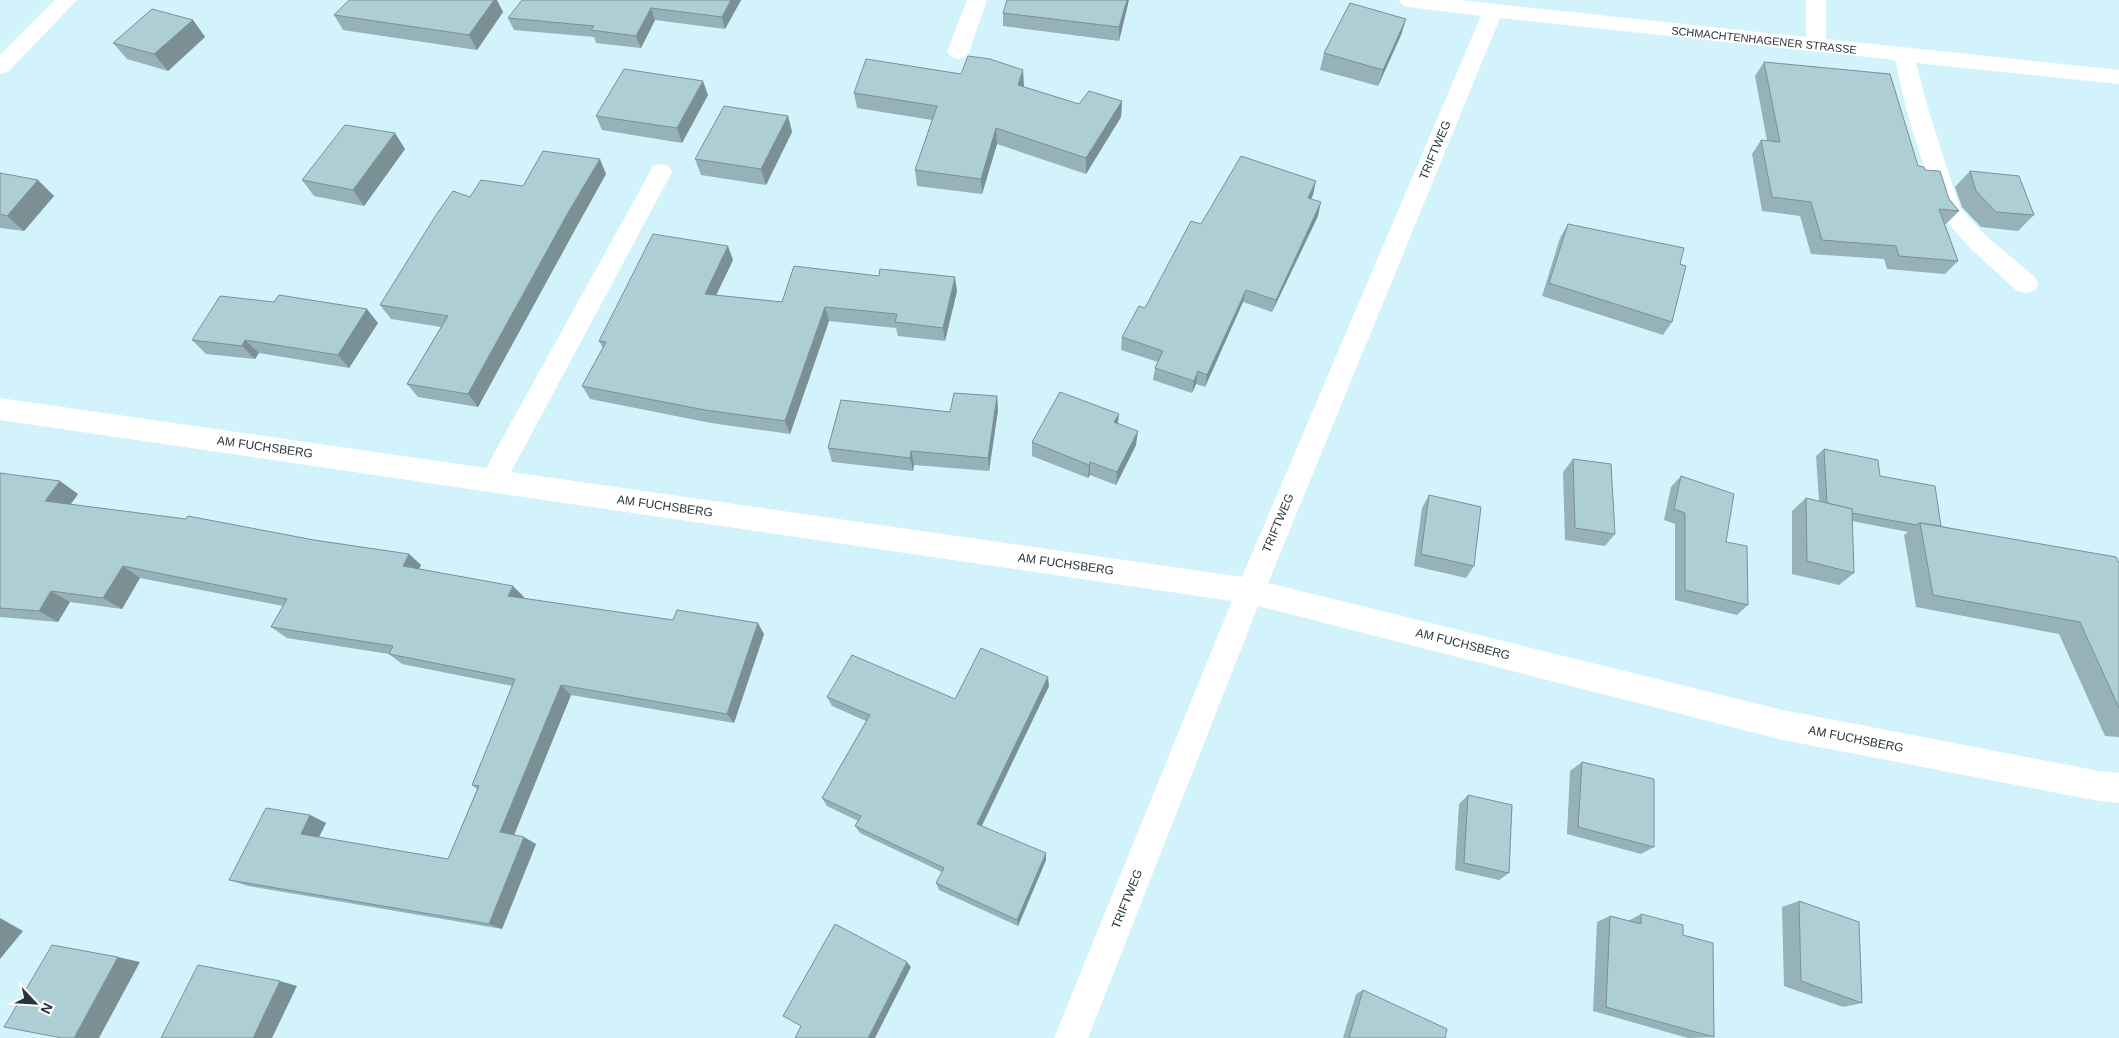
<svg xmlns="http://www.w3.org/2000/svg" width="2119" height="1038" font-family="Helvetica,sans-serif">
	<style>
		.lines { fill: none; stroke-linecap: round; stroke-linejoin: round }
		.minor { fill: #fff; fill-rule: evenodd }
		.wall { fill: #96b1b7 }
		.shaded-wall { fill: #7a9095 }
		.building { fill: #aeced5; stroke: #7a9095 }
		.labels { text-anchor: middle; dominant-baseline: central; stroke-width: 4; stroke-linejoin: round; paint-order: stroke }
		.far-street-label { font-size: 11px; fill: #293639; stroke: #fff }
		.street-label { font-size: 12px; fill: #293639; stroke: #fff }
	</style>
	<rect width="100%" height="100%" fill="#d2f3fb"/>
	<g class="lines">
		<g class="minor">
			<path d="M55,0H77L8,72L0,74V55Z"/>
			<path d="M967,0H987L969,52L965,57L958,59L951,57L947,52Z"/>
			<path d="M1399,0H1459L1806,37V0H1826V39L2119,70V84L1916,63L1929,112L1960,208L1987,237L2035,277L2038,284L2035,291L2026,293L2017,291L1971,249L1938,212L1907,112L1895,60L1500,18L1268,583L1783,710L2099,771L2119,773V803L2099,801L1783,740L1258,606L1088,1038H1054L1232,601L0,420V398L486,468L650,172L653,166L661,164L669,166L672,172L511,472L1242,577L1481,16L1409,7L1402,5Z"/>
		</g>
	</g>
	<g class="wall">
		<path d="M741,0L725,29L655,20L641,48L596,43L594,37L514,30L508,18Z"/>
		<path d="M1128,4L1119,41L1003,26V13Z"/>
		<path d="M503,12L477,50L343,30L334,15Z"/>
		<path d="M1406,19L1401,35L1378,86L1320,70L1324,53Z"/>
		<path d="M193,20L205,37L168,71L127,59L113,43Z"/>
		<path d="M1764,62L1918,166L1925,170L1959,211L1946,224H1945L1958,261L1945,274L1887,269L1884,259L1811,254L1800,216L1762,211L1752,154L1761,140L1767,141L1755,76Z"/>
		<path d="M1023,87L1079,104L1122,101L1121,117L1086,174L997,144L982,194L917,186L915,170L932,120L857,108L854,93Z"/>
		<path d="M708,95L682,143L602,130L596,116Z"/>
		<path d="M788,116L792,132L766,185L701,175L695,159Z"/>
		<path d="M405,149L364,206L314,196L302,180Z"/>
		<path d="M1970,171L2034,215L2018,231L1981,227L1962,207L1955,187Z"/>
		<path d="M0,173L54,196L24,231L0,228Z"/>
		<path d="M606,174L577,226L478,407L418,397L407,384L441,327L391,319L380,305L470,197L523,186Z"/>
		<path d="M1313,195L1311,199L1318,216L1272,312L1243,302L1205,387L1196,384L1192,393L1153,380L1155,368L1158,362L1121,350L1122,337L1145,308L1201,224Z"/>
		<path d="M1568,224L1672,322L1663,335L1542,296L1560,238Z"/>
		<path d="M733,260L716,295L782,302L957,291L945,341L898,336L896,328L829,321L790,434L711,423L590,399L582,386L603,348L599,341Z"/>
		<path d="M274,302L378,323L349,368L259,353L255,359L206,354L192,340Z"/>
		<path d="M997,396L998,410L989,471L914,465L913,471L832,462L828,448L950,412Z"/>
		<path d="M1119,414L1118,423L1136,445L1116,485L1090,475L1088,478L1032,456V442Z"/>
		<path d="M1824,449L1880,476L1941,526L2119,563V737L2105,736L2059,634L1916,607L1904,535L1908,532L1852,521L1854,573L1839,585L1792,574V511L1806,498L1819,501L1816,456Z"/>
		<path d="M1573,459L1615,534L1605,546L1565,540L1563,472Z"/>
		<path d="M0,473L78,494L70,505L409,554L421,565L419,569L524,597L523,598L764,634L734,723L571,695L514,835L536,844L502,929L248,886L229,880L310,815L326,823L319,837L448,859L477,789L472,785L512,686L402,664L389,654L287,638L271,627L283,606L140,578L122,609L70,602L58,622L0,617Z"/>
		<path d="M1681,476L1726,542L1748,605L1737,615L1675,600V524L1664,520L1671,487Z"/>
		<path d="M1429,495L1474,566L1466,578L1414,566L1422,508Z"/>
		<path d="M1049,686L982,826L1046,860L1018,926L939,890L936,883L942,872L860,833L855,826L858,821L827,806L822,798L866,721L832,706L827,697L955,699Z"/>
		<path d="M1582,762L1654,847L1641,854L1567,834L1570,771Z"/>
		<path d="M1468,795L1509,873L1499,880L1455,870L1459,804Z"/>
		<path d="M1799,901L1862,1003L1843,1007L1784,986L1782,907Z"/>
		<path d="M1641,914L1683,935L1714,1037L1688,1038L1593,1011L1597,922L1610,916L1628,921Z"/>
		<path d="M1363,990L1445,1038H1343L1356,994Z"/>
	</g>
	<g class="shaded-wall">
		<path d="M494,0H497L503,12L477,50L469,35Z"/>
		<path d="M731,0H741L725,29L722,17Z"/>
		<path d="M1127,0H1129L1128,4L1119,41V27Z"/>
		<path d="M651,8L655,20L641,48L636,36Z"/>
		<path d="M1406,19L1401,35L1378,86L1383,70Z"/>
		<path d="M193,20L205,37L168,71L154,54Z"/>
		<path d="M1023,70L1024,86L1019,101L1018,85Z"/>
		<path d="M703,81L708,95L682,143L677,128Z"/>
		<path d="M1122,101L1121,117L1086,174V158Z"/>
		<path d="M788,116L792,132L766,185L761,169Z"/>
		<path d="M996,128L997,144L982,194L981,179Z"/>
		<path d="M395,133L405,149L364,206L353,190Z"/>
		<path d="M600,159L606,174L577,226L478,407L468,394L569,211Z"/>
		<path d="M38,180L54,196L24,231L7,216Z"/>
		<path d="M1316,181L1313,195L1304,211L1308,198Z"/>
		<path d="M1321,202L1318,216L1272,312L1276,300Z"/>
		<path d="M728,246L733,260L710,308L705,294Z"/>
		<path d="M955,277L957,291L945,341L943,328Z"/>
		<path d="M1246,290L1243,302L1205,387L1207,375Z"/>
		<path d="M825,307L829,321L790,434L785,421Z"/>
		<path d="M367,309L378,323L349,368L338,355Z"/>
		<path d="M245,340L259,353L255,359L242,346Z"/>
		<path d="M1198,371L1196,384L1192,393L1194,381Z"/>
		<path d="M997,396L998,410L989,471L988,458Z"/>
		<path d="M1119,414L1117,428L1114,422Z"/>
		<path d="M1138,431L1136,445L1116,485L1117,472Z"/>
		<path d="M911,451L914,465L913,471L910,458Z"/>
		<path d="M1090,462V475L1088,478L1089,465Z"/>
		<path d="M60,481L78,494L64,514L45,501Z"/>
		<path d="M409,554L421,565L415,577L403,566Z"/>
		<path d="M123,566L140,578L122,609L103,598Z"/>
		<path d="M513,586L524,597L519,607L508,596Z"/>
		<path d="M51,591L70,602L58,622L39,611Z"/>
		<path d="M758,623L764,634L734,723L727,714Z"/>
		<path d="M1048,677L1049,686L979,831L977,824Z"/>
		<path d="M561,685L571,695L512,840L500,832Z"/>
		<path d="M310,815L326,823L317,841L301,834Z"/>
		<path d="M524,837L536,844L502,929L489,924Z"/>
		<path d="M1046,853V860L1018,926L1017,920Z"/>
		<path d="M0,918L23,931L0,959Z"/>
		<path d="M118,957L140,962L99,1038H74Z"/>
		<path d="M907,962L911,967L875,1038H868Z"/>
		<path d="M280,981L297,986L272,1038H253Z"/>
	</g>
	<g class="building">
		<path d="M349,0H494L469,35L334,15Z"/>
		<path d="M522,0H731L722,17L651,8L636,36L591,30L594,26L508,18Z"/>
		<path d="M1007,0H1127L1119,27L1003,13Z"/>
		<path d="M1350,3L1406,19L1383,70L1324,53Z"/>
		<path d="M152,9L193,20L154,54L113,43Z"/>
		<path d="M968,56L990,59L1023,70L1018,85L1079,104L1089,91L1122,101L1086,158L996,128L981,179L915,170L937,106L854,93L866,59L961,74Z"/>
		<path d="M1764,62L1890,74L1918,166L1924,167L1925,170L1940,171L1949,199L1959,211L1939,209L1958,261L1899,256L1896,246L1822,240L1811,202L1772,197L1761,140L1780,142Z"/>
		<path d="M624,69L703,81L677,128L596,116Z"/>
		<path d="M724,106L788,116L761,169L695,159Z"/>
		<path d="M345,125L395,133L353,190L302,180Z"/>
		<path d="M543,151L600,159L569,211L468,394L407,384L448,316L380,305L436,215L453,191L470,197L481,180L523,186Z"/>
		<path d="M1241,156L1316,181L1308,198L1321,202L1276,300L1246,290L1207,375L1198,371L1194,381L1155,368L1163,351L1122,337L1139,306L1145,308L1191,221L1201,224Z"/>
		<path d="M1970,171L2019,176L2034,215L1996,212L1976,191Z"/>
		<path d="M0,173L38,180L7,216L0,214Z"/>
		<path d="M1568,224L1684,248L1680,264L1686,266L1672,322L1549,283Z"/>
		<path d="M653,234L728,246L705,294L782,302L794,266L879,276L880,269L955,277L943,328L895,322L897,314L825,307L785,421L705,410L582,386L606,342L599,341Z"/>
		<path d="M279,295L367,309L338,355L245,340L242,346L192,340L220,296L274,302Z"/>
		<path d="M1060,392L1119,414L1114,422L1138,431L1117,472L1090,462L1089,465L1032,442Z"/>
		<path d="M954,393L997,396L988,458L911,451L910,458L828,448L841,400L950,412Z"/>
		<path d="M1824,449L1878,460L1880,476L1935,486L1941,526L1920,523L1916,525L1852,513V509L1827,503Z"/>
		<path d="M1573,459L1611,464L1615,534L1575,528Z"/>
		<path d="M0,473L60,481L45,501L186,519L188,516L314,540L409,554L403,566L513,586L508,596L673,620L677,610L758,623L727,714L561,685L500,832L524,837L489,924L229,880L266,808L310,815L301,834L448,859L479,786L472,785L515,679L389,654L393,646L271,627L287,599L123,566L103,598L51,591L39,611L0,608Z"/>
		<path d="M1681,476L1734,494L1726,542L1747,546L1748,605L1685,590V513L1674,509Z"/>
		<path d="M1429,495L1481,507L1474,566L1421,554Z"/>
		<path d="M1806,498L1852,509L1854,573L1807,561Z"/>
		<path d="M1920,523L2116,557L2119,563V708L2080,622L1933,595Z"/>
		<path d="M981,648L1048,677L977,824L1046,853L1017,920L936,883L944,868L855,826L861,816L822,798L870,715L827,697L852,655L955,699Z"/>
		<path d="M1582,762L1654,779V847L1578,827Z"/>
		<path d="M1468,795L1512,805L1509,873L1464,863Z"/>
		<path d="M1799,901L1859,922L1862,1003L1801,981Z"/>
		<path d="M1641,914L1683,925V935L1713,943L1714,1037L1606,1007L1610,916L1641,924Z"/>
		<path d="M835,924L907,962L868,1038H795L801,1026L783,1016Z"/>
		<path d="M52,945L118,957L74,1038H62L4,1027Z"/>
		<path d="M198,965L280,981L253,1038H161Z"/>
		<path d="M1363,990L1447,1029L1445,1038H1349Z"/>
	</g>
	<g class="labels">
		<g class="far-street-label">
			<text transform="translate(1764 40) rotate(6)">SCHMACHTENHAGENER STRASSE</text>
		</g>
		<g class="street-label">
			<text transform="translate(1435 150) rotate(-67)">TRIFTWEG</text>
			<text transform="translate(265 447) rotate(8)">AM FUCHSBERG</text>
			<text transform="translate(665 506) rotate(8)">AM FUCHSBERG</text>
			<text transform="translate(1278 523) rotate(-67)">TRIFTWEG</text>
			<text transform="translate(1066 564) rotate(8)">AM FUCHSBERG</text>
			<text transform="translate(1463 644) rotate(14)">AM FUCHSBERG</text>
			<text transform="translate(1856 739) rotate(11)">AM FUCHSBERG</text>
			<text transform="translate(1127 899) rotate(-68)">TRIFTWEG</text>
		</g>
	</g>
	<g transform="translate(35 1003) rotate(115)" stroke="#ffffff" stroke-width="4" paint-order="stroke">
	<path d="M0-4L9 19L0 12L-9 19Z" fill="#293639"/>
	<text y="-8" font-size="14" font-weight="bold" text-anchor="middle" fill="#293639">N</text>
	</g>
</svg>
